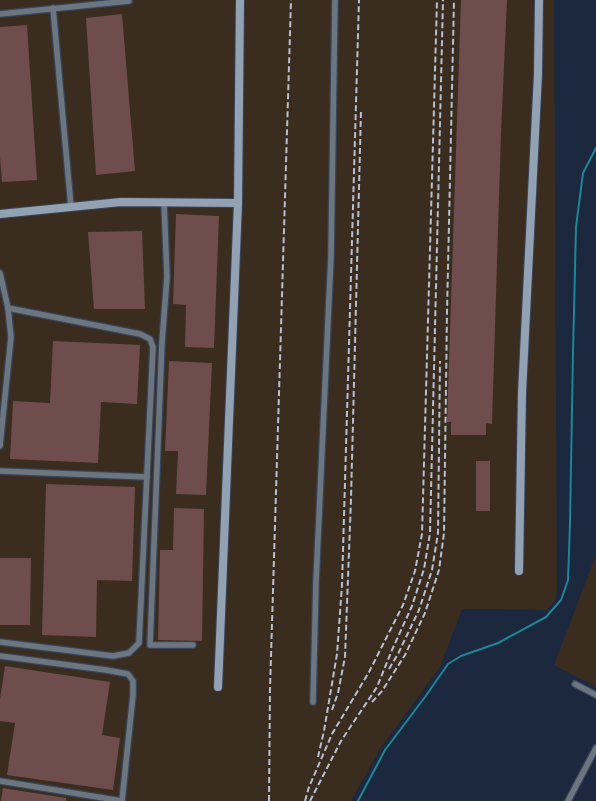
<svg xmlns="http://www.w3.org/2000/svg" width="596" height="801" font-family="'Asap Condensed',sans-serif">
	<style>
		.industrial { fill: #3a2d1f }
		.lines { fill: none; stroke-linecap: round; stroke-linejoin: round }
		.stream { stroke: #1e8698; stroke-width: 2 }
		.building { fill: #6e4d4c }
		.street-casing { stroke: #394459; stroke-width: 8 }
		.secondary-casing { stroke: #394459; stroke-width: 10 }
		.street { stroke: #6c7680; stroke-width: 5.5 }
		.secondary { stroke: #92a2b3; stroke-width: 8 }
		.rail { stroke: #b7c0d0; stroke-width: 2; stroke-dasharray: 6 3; stroke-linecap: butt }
	</style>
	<rect width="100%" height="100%" fill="#1c283e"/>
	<g class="industrial">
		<path d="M0,0H554L557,587L556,600L547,610L462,609L440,667L380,749L351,801H0Z"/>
		<path d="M596,555V687L554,665Z"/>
	</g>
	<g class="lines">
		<path class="stream" d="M358,801L385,750L425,697L448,664L461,656L498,643L546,617L561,600L568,580L570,523L573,353L576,227L583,173L596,148"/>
	</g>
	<g class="building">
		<path d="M461,0H507L501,133L492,424L486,423V435H451V422H447Z"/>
		<path d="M122,14L135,171L96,175L86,18Z"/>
		<path d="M27,25L37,180L2,182L0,157V27Z"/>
		<path d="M176,214L219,216L214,348L185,347L186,305L173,304Z"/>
		<path d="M142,231L145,309H94L88,232Z"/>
		<path d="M53,341L140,345L137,404L101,402L98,463L10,459L13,401L50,403Z"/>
		<path d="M169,361L212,363L206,495L176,494L178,451H165Z"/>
		<rect x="476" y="461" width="14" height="50"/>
		<path d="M46,484L135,487L132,581L97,580L96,637L42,635Z"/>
		<path d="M174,508L204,509L202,641L158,640L160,550H173Z"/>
		<path d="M0,558H31L30,625H0Z"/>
		<path d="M5,666L110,682L102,735L120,738L113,790L7,775L15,723L0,721V699Z"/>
		<path d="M3,788L66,798V801H1Z"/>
	</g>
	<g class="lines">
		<defs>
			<g id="street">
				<path d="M53,8L71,207"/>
				<path d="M0,14L129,1"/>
				<path d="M164,202L167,277L162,342L150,645H193"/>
				<path d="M0,273L8,308L140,334L150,339L153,347L139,643L129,653L113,656L0,642"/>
				<path d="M0,446L11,337L8,308"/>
				<path d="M0,471L147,477"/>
				<path d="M0,656L106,670L128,674L133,681V695L122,801"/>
				<path d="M575,684L596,695"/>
				<path d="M313,702L316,582L331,256L335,0"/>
				<path d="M0,781L122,801"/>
				<path d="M568,801L596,748"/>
			</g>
			<g id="secondary">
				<path d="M0,214L121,202L238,203"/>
				<path d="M519,571L522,393L538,74L539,0"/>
				<path d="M218,687L238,203L240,0"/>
			</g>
		</defs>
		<use href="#street" class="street-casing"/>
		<use href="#secondary" class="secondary-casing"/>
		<use href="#street" class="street"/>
		<use href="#secondary" class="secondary"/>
		<g class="rail">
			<path d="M389,669L398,654L419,610L432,570L438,533L440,361"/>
			<path d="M372,702L382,691L405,655L425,613L439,570L444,533L447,312L454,0"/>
			<path d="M332,710L338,693L345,657L351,499L361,110"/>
			<path d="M318,757L324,731L337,654L342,585L359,0"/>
			<path d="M269,801L270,689L291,0"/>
			<path d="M305,801L309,787L332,734L369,672L403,605L415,571L422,534L437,0"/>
			<path d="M310,801L341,741L377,687L392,650L412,606L424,569L430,533L443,0"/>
		</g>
	</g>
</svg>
